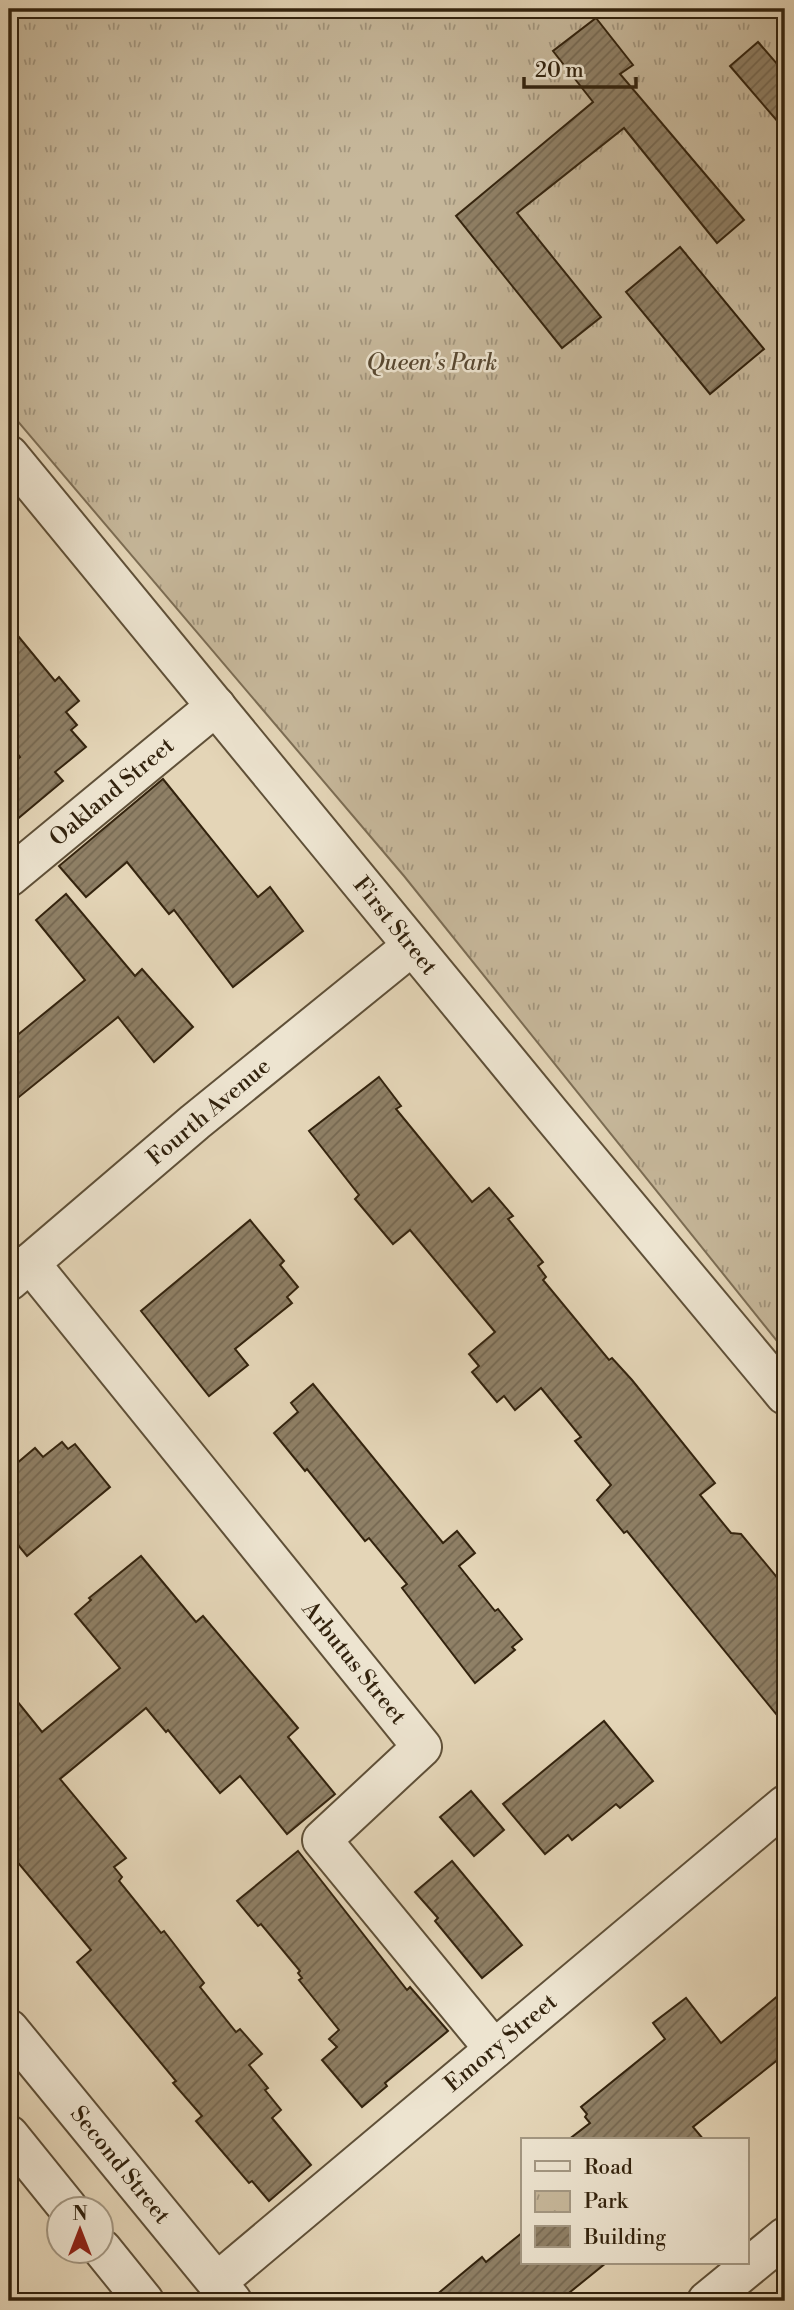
<svg xmlns="http://www.w3.org/2000/svg" width="794" height="2310" font-family="'Libre Bodoni',serif">
	<style>
		.park { fill: url(#park-tufts); stroke: #7c6d54; stroke-width: 2 }
		.building { fill: url(#building-hatch); stroke: #33230e; stroke-width: 2 }
		.lines { fill: none; stroke-linecap: round; stroke-linejoin: round }
		.street-casing { stroke: #5f5038; stroke-width: 42 }
		.street { stroke: #ede4d0; stroke-width: 38 }
		.labels { text-anchor: middle; dominant-baseline: central; stroke-width: 5; stroke-linejoin: round; paint-order: stroke }
		.park-label { font-size: 23px; font-style: italic; fill: #584831; stroke: #ede4d0 }
		.street-label { font-size: 23px; fill: #33230e; stroke: #ede4d0 }
	</style>
	<defs>
		<pattern id="park-tufts" width="24" height="20" patternUnits="userSpaceOnUse" patternTransform="scale(1.75)"><rect width="24" height="20" fill="#c6b79a"/><path d="M3 7l-1-3M5 7V3M7 7l1-3M15 17l-1-3M17 17v-4M19 17l1-3" fill="none" stroke="#a1947c"/></pattern>
		<pattern id="building-hatch" width="6" height="6" patternUnits="userSpaceOnUse" patternTransform="scale(1.75)"><rect width="6" height="6" fill="#8f8066"/><path d="M-1 1l2-2M0 6l6-6M5 7l2-2" fill="none" stroke="#756852"/></pattern>
	</defs>
	<rect width="100%" height="100%" fill="#e4d5b7"/>
	<filter id="stains"><feTurbulence type="fractalNoise" baseFrequency=".00286" numOctaves="4"/><feColorMatrix values="0 0 0 0 .2 0 0 0 0 .09 0 0 0 0 .02 0 0 0 .5 -.17"/></filter>
	<radialGradient id="worn" r=".72"><stop offset=".6" stop-color="#630" stop-opacity="0"/><stop offset="1" stop-color="#630" stop-opacity=".3"/></radialGradient>
	<path class="park" d="M9,9H785V1351L404,876L9,411Z"/>
	<g class="building">
		<path d="M596,18L633,65L620,74L744,220L717,243L624,128L517,213L601,317L562,348L456,216L593,102L553,51Z"/>
		<path d="M758,42L785,73V130L730,66Z"/>
		<path d="M680,247L764,349L710,394L626,292Z"/>
		<path d="M9,625L55,681L59,677L79,701L66,712L77,725L71,730L86,747L55,772L63,781L9,826V766L20,757L9,742Z"/>
		<path d="M163,779L258,897L270,887L303,931L233,987L174,910L169,914L127,862L86,897L59,866Z"/>
		<path d="M66,894L135,976L142,969L193,1027L154,1062L118,1017L9,1105V1042L85,980L36,920Z"/>
		<path d="M379,1077L401,1106L396,1109L472,1202L489,1188L513,1216L508,1219L543,1262L538,1266L546,1277L543,1280L609,1360L612,1358L632,1380L715,1483L700,1495L731,1533L741,1534L785,1587V1725L627,1531L624,1533L597,1500L611,1485L575,1441L581,1437L541,1388L515,1410L504,1396L497,1402L472,1372L479,1366L469,1354L495,1332L410,1230L393,1244L355,1199L359,1195L309,1131Z"/>
		<path d="M250,1220L284,1261L280,1265L298,1287L287,1297L292,1303L235,1349L248,1365L209,1396L141,1311Z"/>
		<path d="M313,1384L443,1543L457,1531L475,1553L459,1566L495,1611L498,1609L522,1639L512,1647L515,1650L475,1683L402,1588L407,1584L369,1538L365,1541L307,1469L305,1471L274,1433L298,1412L291,1403Z"/>
		<path d="M62,1442L68,1449L75,1444L110,1487L27,1556L9,1534V1470L35,1448L43,1457Z"/>
		<path d="M141,1556L196,1622L203,1616L298,1728L288,1737L335,1794L287,1834L240,1776L220,1793L168,1730L166,1732L146,1708L60,1779L126,1858L114,1867L122,1877L119,1881L161,1933L164,1931L204,1983L200,1987L236,2032L240,2029L262,2054L249,2065L268,2088L265,2090L281,2110L272,2118L311,2165L269,2201L252,2181L249,2183L196,2121L202,2116L173,2083L176,2081L77,1962L91,1950L9,1852V1691L42,1732L120,1668L75,1614L91,1600L89,1598Z"/>
		<path d="M604,1721L653,1781L620,1808L616,1804L572,1840L568,1835L545,1854L503,1804Z"/>
		<path d="M471,1791L504,1830L474,1856L440,1817Z"/>
		<path d="M298,1851L407,1990L410,1987L448,2031L385,2083L387,2086L362,2107L322,2060L337,2047L329,2039L339,2030L299,1980L302,1978L298,1973L300,1971L261,1924L258,1926L237,1901Z"/>
		<path d="M452,1861L522,1945L482,1978L435,1921L438,1918L415,1892Z"/>
		<path d="M785,1990V2054L693,2127L704,2140H568L590,2123L585,2117L587,2114L581,2107L665,2039L653,2023L686,1998L721,2043Z"/>
		<path d="M523,2232V2263H606L559,2301H429L482,2257L486,2262Z"/>
	</g>
	<g class="lines">
		<defs>
			<g id="street">
				<path d="M9,455L550,1113L785,1395"/>
				<path d="M9,877L216,706"/>
				<path d="M30,1263L422,1747L322,1840L494,2049"/>
				<path d="M9,1281L195,1122L412,946"/>
				<path d="M9,2029L232,2301"/>
				<path d="M9,2135L68,2208"/>
				<path d="M102,2249L144,2301"/>
				<path d="M217,2282L785,1805"/>
				<path d="M707,2301L785,2237"/>
			</g>
		</defs>
		<use href="#street" class="street-casing"/>
		<use href="#street" class="street"/>
	</g>
	<g class="labels">
		<g class="park-label">
			<text x="432" y="363">Queen's Park</text>
		</g>
		<g class="street-label">
			<text transform="translate(112 792) rotate(-40)">Oakland Street</text>
			<text transform="translate(395 926) rotate(51)">First Street</text>
			<text transform="translate(209 1112) rotate(-40)">Fourth Avenue</text>
			<text transform="translate(354 1663) rotate(51)">Arbutus Street</text>
			<text transform="translate(501 2043) rotate(-40)">Emory Street</text>
			<text transform="translate(120 2165) rotate(51)">Second Street</text>
		</g>
	</g>
	<rect width="794" height="2310" fill="none" stroke="#e4d5b7" stroke-width="35"/>
	<rect x="10" y="10" width="773" height="2289" fill="none" stroke="#33230e" stroke-width="3.5"/>
	<rect x="18" y="18" width="759" height="2275" fill="none" stroke="#33230e" stroke-width="2"/>
	<rect x="521" y="2138" width="228" height="126" fill="#ede4d0" stroke="#a39782" stroke-width="2"/>
	<rect x="535" y="2161" width="35" height="10" fill="#ede4d0" stroke="#a39782" stroke-width="2"/>
	<text x="584" y="2174" font-size="21" fill="#33230e">Road</text>
	<rect x="535" y="2191" width="35" height="21" fill="url(#park-tufts)" stroke="#a39782" stroke-width="2"/>
	<text x="584" y="2208" font-size="21" fill="#33230e">Park</text>
	<rect x="535" y="2226" width="35" height="21" fill="url(#building-hatch)" stroke="#a39782" stroke-width="2"/>
	<text x="584" y="2244" font-size="21" fill="#33230e">Building</text>
	<g transform="translate(80 2230)"><circle r="33" fill="#ede4d0" stroke="#a39782" stroke-width="2"/>
	<path d="M0-5L12 26L0 18L-12 26Z" fill="#8f2418"/>
	<text y="-10" font-size="19" font-weight="bold" text-anchor="middle" fill="#33230e">N</text>
	</g>
	<path d="M524 77v10h112v-10" fill="none" stroke="#33230e" stroke-width="3.5"/>
	<text x="535" y="77" font-size="21" fill="#33230e" stroke="#ede4d0" stroke-width="5" paint-order="stroke">20 m</text>
	<rect width="100%" height="100%" filter="url(#stains)"/>
	<rect width="100%" height="100%" fill="url(#worn)"/>
</svg>
